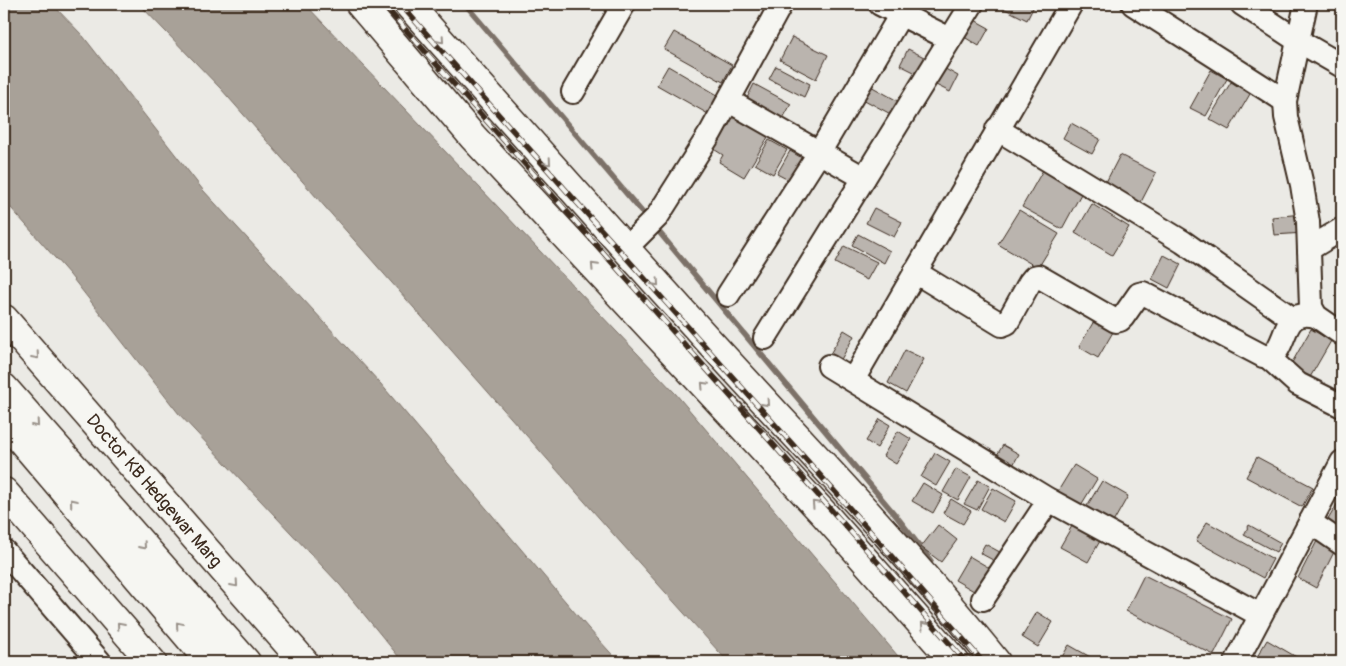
<svg xmlns="http://www.w3.org/2000/svg" width="1346" height="666" font-family="Pangolin,sans-serif">
	<style>
		.water { fill: #a8a198; stroke: #7c7167 }
		.lines { fill: none; stroke-linecap: round; stroke-linejoin: round }
		.stream { stroke: #7c7167; stroke-width: 5.5 }
		.building { fill: #bab4ae; stroke: #3b2a1e }
		.minor-casing { stroke: #3b2a1e; stroke-width: 26 }
		.major-casing { stroke: #3b2a1e; stroke-width: 31 }
		.highway-casing { stroke: #3b2a1e; stroke-width: 31 }
		.minor { stroke: #f6f6f2; stroke-width: 22 }
		.major { stroke: #f6f6f2; stroke-width: 28 }
		.highway { stroke: #f6f6f2; stroke-width: 28 }
		.rail-casing { stroke: #3b2a1e; stroke-width: 5.5 }
		.rail { stroke: #f6f6f2; stroke-width: 4; stroke-dasharray: 11; stroke-linecap: butt }
		.oneway { stroke: #989088 }
		.labels { text-anchor: middle; dominant-baseline: central; stroke-width: 4.5; stroke-linejoin: round; paint-order: stroke }
		.street-label { font-size: 18px; fill: #3b2a1e; stroke: #f6f6f2 }
	</style>
	<rect width="100%" height="100%" fill="#ebeae5"/>
	<filter id="ink" filterUnits="userSpaceOnUse"><feTurbulence type="fractalNoise" baseFrequency=".02" numOctaves="2"/><feDisplacementMap in="SourceGraphic" scale="10" xChannelSelector="R" yChannelSelector="G"/><feConvolveMatrix kernelMatrix="1 2 1 2 8 2 1 2 1" color-interpolation-filters="sRGB"/></filter>
	<g filter="url(#ink)">
		<g class="water">
			<path d="M4,4H52L83,36L203,190L380,383L588,628L619,662H403L340,585L179,414L70,275L4,200Z"/>
			<path d="M139,4H305L675,393L903,662H728L622,544L221,89Z"/>
		</g>
		<g class="lines">
			<g class="stream">
				<path d="M465,4L648,219"/>
				<path d="M654,226L897,517L931,561"/>
			</g>
		</g>
		<g class="building">
			<path d="M995,4H1035L1027,20Z"/>
			<path d="M971,18L989,28L979,46L961,35Z"/>
			<path d="M674,32L732,65L723,82L664,49Z"/>
			<path d="M792,37L828,55L816,79L780,60Z"/>
			<path d="M908,49L926,58L918,74L900,65Z"/>
			<path d="M668,66L721,97L710,115L657,85Z"/>
			<path d="M776,66L810,84L804,97L769,79Z"/>
			<path d="M940,66L958,76L950,92L932,83Z"/>
			<path d="M1211,70L1227,79L1206,116L1190,108Z"/>
			<path d="M1231,82L1250,94L1229,130L1209,119Z"/>
			<path d="M754,84L791,104L781,122L745,102Z"/>
			<path d="M867,84L905,105L898,118L859,97Z"/>
			<path d="M732,108L771,132L744,177L719,162L723,155L709,146Z"/>
			<path d="M1071,123L1100,139L1092,154L1063,138Z"/>
			<path d="M769,140L787,150L773,174L755,164Z"/>
			<path d="M790,151L807,161L794,183L777,174Z"/>
			<path d="M1120,155L1156,173L1140,204L1104,186Z"/>
			<path d="M1043,170L1082,192L1062,229L1022,207Z"/>
			<path d="M1092,204L1129,227L1112,255L1075,233Z"/>
			<path d="M874,208L902,222L894,237L866,223Z"/>
			<path d="M1019,210L1059,234L1038,268L998,244Z"/>
			<path d="M1302,214L1304,233L1274,235L1272,217Z"/>
			<path d="M858,234L890,251L884,263L852,245Z"/>
			<path d="M844,246L877,262L867,280L835,263Z"/>
			<path d="M1164,255L1181,264L1169,288L1152,279Z"/>
			<path d="M1094,321L1113,332L1098,358L1079,347Z"/>
			<path d="M1311,329L1331,341L1309,379L1289,368Z"/>
			<path d="M844,330L854,336L838,365L827,359Z"/>
			<path d="M905,350L924,359L906,393L888,383Z"/>
			<path d="M880,419L890,425L877,448L866,441Z"/>
			<path d="M898,431L911,439L896,464L883,456Z"/>
			<path d="M1003,445L1019,454L1011,469L994,460Z"/>
			<path d="M935,453L950,462L936,486L921,477Z"/>
			<path d="M1257,457L1313,487L1302,507L1246,477Z"/>
			<path d="M1074,465L1097,479L1078,510L1055,496Z"/>
			<path d="M956,469L971,477L958,500L943,492Z"/>
			<path d="M978,480L990,486L977,510L964,504Z"/>
			<path d="M1102,481L1128,496L1111,526L1084,511Z"/>
			<path d="M923,483L943,495L933,513L912,501Z"/>
			<path d="M993,488L1016,501L1004,522L981,509Z"/>
			<path d="M1342,496V533L1326,523Z"/>
			<path d="M951,499L971,511L963,524L943,513Z"/>
			<path d="M1207,522L1273,559L1263,578L1196,541Z"/>
			<path d="M938,525L957,540L941,562L921,547Z"/>
			<path d="M1249,525L1281,543L1276,552L1244,535Z"/>
			<path d="M1072,526L1100,541L1088,562L1060,547Z"/>
			<path d="M1318,539L1336,548L1316,588L1298,578Z"/>
			<path d="M985,544L1009,557L1004,566L980,553Z"/>
			<path d="M969,556L993,570L979,594L955,580Z"/>
			<path d="M1144,575L1232,619L1214,655L1126,611Z"/>
			<path d="M1037,612L1053,622L1038,647L1022,637Z"/>
			<path d="M1267,640L1305,662H1254Z"/>
			<path d="M1069,645L1099,662H1059Z"/>
		</g>
		<g class="lines">
			<defs>
				<g id="minor">
					<path d="M880,4L950,39"/>
					<path d="M1133,4L1285,101"/>
					<path d="M1242,4L1297,40L1342,66"/>
					<path d="M1306,4L1285,101L1286,117L1302,185L1308,222L1311,307L1316,316L1342,334"/>
					<path d="M573,92L624,4"/>
					<path d="M729,101L864,178"/>
					<path d="M997,129L1183,242L1293,319"/>
					<path d="M625,249L657,217L711,132L781,4"/>
					<path d="M1309,249L1342,229"/>
					<path d="M915,272L1002,325L1007,323L1030,282L1034,277L1038,276L1116,321L1120,320L1123,317L1139,294L1143,293L1263,356L1268,357C1285,352 1282,321 1299,316C1304,314 1311,315 1316,316"/>
					<path d="M728,295L819,153L907,4"/>
					<path d="M765,338L972,4"/>
					<path d="M1268,357L1298,384L1342,406"/>
					<path d="M829,366L1049,500L1260,615"/>
					<path d="M853,380L1071,4"/>
					<path d="M1310,522L1342,544"/>
					<path d="M4,551L100,662"/>
					<path d="M983,599L1049,500"/>
					<path d="M1236,662L1342,462"/>
				</g>
				<g id="major">
					<path d="M360,4L473,137L825,515L955,662"/>
					<path d="M408,4C511,120 614,237 718,351C812,454 909,554 996,662"/>
				</g>
				<g id="highway">
					<path d="M4,319L304,662"/>
					<path d="M4,388L246,662"/>
					<path d="M4,420L210,662"/>
					<path d="M4,492L152,662"/>
				</g>
			</defs>
			<use href="#minor" class="minor-casing"/>
			<use href="#major" class="major-casing"/>
			<use href="#highway" class="highway-casing"/>
			<use href="#minor" class="minor"/>
			<use href="#major" class="major"/>
			<use href="#highway" class="highway"/>
			<defs>
				<g id="rail">
					<path d="M383,4L966,662"/>
					<path d="M400,4L868,529L983,662"/>
				</g>
			</defs>
			<use href="#rail" class="rail-casing"/>
			<use href="#rail" class="rail"/>
		</g>
		<defs><path id="oneway-chevron" d="M-2-3.5L2.5 0L-2 3.5" fill="none" stroke-width="1.6" stroke-linecap="round" stroke-linejoin="round" transform="scale(1.25)"/></defs>
		<g class="oneway">
			<use href="#oneway-chevron" transform="translate(441 40) rotate(49)"/>
			<use href="#oneway-chevron" transform="translate(548 162) rotate(49)"/>
			<use href="#oneway-chevron" transform="translate(594 266) rotate(-133)"/>
			<use href="#oneway-chevron" transform="translate(656 283) rotate(48)"/>
			<use href="#oneway-chevron" transform="translate(36 356) rotate(49)"/>
			<use href="#oneway-chevron" transform="translate(704 385) rotate(-133)"/>
			<use href="#oneway-chevron" transform="translate(766 403) rotate(48)"/>
			<use href="#oneway-chevron" transform="translate(36 424) rotate(49)"/>
			<use href="#oneway-chevron" transform="translate(73 502) rotate(-130)"/>
			<use href="#oneway-chevron" transform="translate(815 504) rotate(-133)"/>
			<use href="#oneway-chevron" transform="translate(143 546) rotate(49)"/>
			<use href="#oneway-chevron" transform="translate(235 584) rotate(49)"/>
			<use href="#oneway-chevron" transform="translate(120 625) rotate(-131)"/>
			<use href="#oneway-chevron" transform="translate(179 625) rotate(-130)"/>
			<use href="#oneway-chevron" transform="translate(924 625) rotate(-132)"/>
		</g>
	</g>
	<g class="labels">
		<g class="street-label">
			<text transform="translate(154 491) rotate(49)">Doctor KB Hedgewar Marg</text>
		</g>
	</g>
	<rect width="1346" height="666" fill="none" stroke="#f6f6f2" stroke-width="20"/>
	<rect x="10" y="10" width="1326" height="646" fill="none" stroke="#3b2a1e" stroke-width="2" filter="url(#ink)"/>
</svg>
